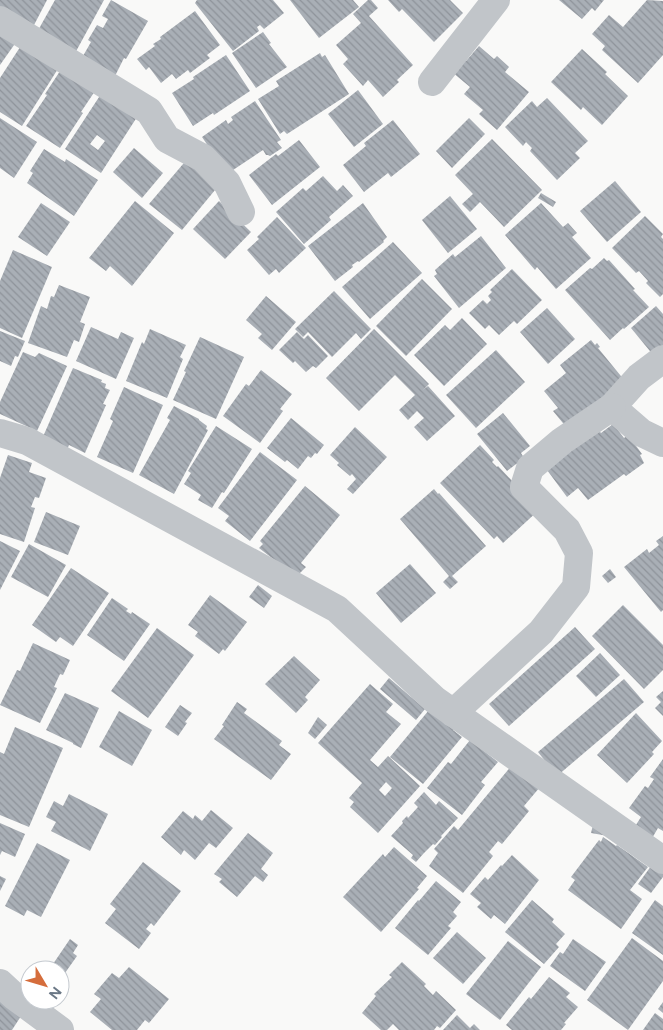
<svg xmlns="http://www.w3.org/2000/svg" width="663" height="1030" font-family="Figtree,sans-serif">
	<style>
		.building { fill: url(#building-back-hatch); fill-rule: evenodd }
		.lines { fill: none; stroke-linecap: round; stroke-linejoin: round }
		.minor { stroke: #c1c5c9; stroke-width: 28 }
	</style>
	<defs>
		<pattern id="building-back-hatch" width="6" height="6" patternUnits="userSpaceOnUse" patternTransform="scale(1.25)"><rect width="6" height="6" fill="#a9afb6"/><path d="M-1 5l2 2M0 0l6 6M5-1l2 2" fill="none" stroke="#8e939a"/></pattern>
	</defs>
	<rect width="100%" height="100%" fill="#f9f9f8"/>
	<g class="building">
		<path d="M0,0H47L33,27L0,10Z"/>
		<path d="M55,0H104L74,55L36,34Z"/>
		<path d="M111,0L148,21L126,59L124,58L114,78L83,56L91,42L88,40L97,25L103,28L108,19L102,16Z"/>
		<path d="M197,0H273L284,13L264,29L260,25L257,27L259,31L233,51L195,3Z"/>
		<path d="M290,0H353L359,7L319,38Z"/>
		<path d="M368,0H371L378,8L369,16L413,65L397,80L399,82L383,97L368,80L363,86L343,64L348,59L336,45L361,23L353,14Z"/>
		<path d="M388,0H450L463,13L434,42L402,9L399,12Z"/>
		<path d="M559,0H604L595,11L592,8L582,19Z"/>
		<path d="M647,0L663,1V55L638,83L602,50L605,46L592,34L609,15L623,27Z"/>
		<path d="M195,11L220,45L207,55L210,58L190,73L188,70L176,79L172,74L161,83L149,67L146,70L137,59L155,46L153,44L161,39L160,37Z"/>
		<path d="M0,24L19,38L0,65Z"/>
		<path d="M263,32L271,43L269,44L287,67L256,88L232,53Z"/>
		<path d="M24,41L61,64L22,126L0,112V78Z"/>
		<path d="M479,46L494,59L497,56L509,67L505,72L529,92L497,130L479,114L483,110L464,94L470,87L452,72L464,58L466,61Z"/>
		<path d="M582,49L607,72L605,74L628,96L602,125L583,107L581,110L551,82Z"/>
		<path d="M320,53L322,57L325,55L349,94L287,134L284,131L280,134L258,99L279,86L276,81Z"/>
		<path d="M226,55L250,91L214,115L213,113L193,126L172,93L194,79L193,77Z"/>
		<path d="M62,68L95,91L81,112L83,113L60,148L26,126L47,95L45,94Z"/>
		<path d="M358,90L383,124L354,147L328,114Z"/>
		<path d="M103,91L139,114L101,173L65,149ZM97,135L105,141L98,150L90,144Z"/>
		<path d="M547,98L588,141L575,153L580,158L557,180L530,151L532,148L526,142L523,146L505,127L532,101L537,107Z"/>
		<path d="M255,101L281,140L277,142L282,148L270,156L268,155H266L263,150L227,174L202,137L226,120L228,124L233,120L231,117Z"/>
		<path d="M0,118L37,142L14,178L0,168Z"/>
		<path d="M469,118L485,134L452,168L436,151Z"/>
		<path d="M393,120L420,154L391,177L388,173L364,192L343,165L366,146L364,143Z"/>
		<path d="M492,139L542,190L504,227L480,202L470,212L462,204L473,194L455,175Z"/>
		<path d="M299,140L320,167L272,205L249,175L276,154L278,156Z"/>
		<path d="M134,148L163,173L142,198L113,172Z"/>
		<path d="M44,149L65,162L66,159L98,180L74,216L27,183L33,173L30,171Z"/>
		<path d="M189,157L220,184L182,230L149,204Z"/>
		<path d="M323,176L337,191L343,185L353,196L329,217L331,220L304,244L276,212L303,188L306,191Z"/>
		<path d="M615,181L641,212L607,242L580,211Z"/>
		<path d="M541,193L556,202L553,207L538,198Z"/>
		<path d="M450,196L477,229L448,253L422,220Z"/>
		<path d="M135,201L174,233L132,286L110,266L106,271L89,258Z"/>
		<path d="M219,201L251,232L225,259L193,229Z"/>
		<path d="M41,203L70,222L47,256L18,237Z"/>
		<path d="M363,203L387,237L383,241L384,242L359,262L358,261L352,265L353,267L335,281L308,246Z"/>
		<path d="M541,203L563,227L568,223L577,233L572,237L591,258L556,289L537,267L535,270L505,235Z"/>
		<path d="M645,216L663,234L661,237L663,239V294L660,297L646,283L648,281L639,271L636,273L612,248Z"/>
		<path d="M277,217L306,248L279,273L276,269L269,275L247,250L259,239L257,237Z"/>
		<path d="M481,236L506,268L459,308L434,276L437,274L435,270L453,254L455,257Z"/>
		<path d="M393,242L422,273L370,319L342,287Z"/>
		<path d="M13,250L52,267L22,338L0,328V281Z"/>
		<path d="M604,258L607,261L609,260L635,289L633,290L649,307L624,329L623,328L610,340L565,290L590,268L592,269Z"/>
		<path d="M512,269L542,300L517,324L514,321L499,335L489,325L485,329L469,313L483,300L487,304L491,300L488,296L492,292L490,290Z"/>
		<path d="M422,279L452,309L406,356L376,326Z"/>
		<path d="M59,285L90,297L80,322L85,324L79,342L74,340L67,357L28,343L41,306L47,309L51,296L54,297Z"/>
		<path d="M334,291L371,329L361,339L356,333L332,357L308,332L303,337L295,329Z"/>
		<path d="M266,296L296,322L272,350L258,338L262,334L246,320Z"/>
		<path d="M656,306L663,314V348L654,356L631,328Z"/>
		<path d="M547,308L575,339L548,364L520,332Z"/>
		<path d="M462,318L487,344L444,386L414,355L445,325L450,330Z"/>
		<path d="M91,327L118,339L121,332L134,338L116,379L76,361Z"/>
		<path d="M150,329L186,345L180,357L183,359L167,398L126,381L142,342L144,344Z"/>
		<path d="M374,329L429,384L423,390L428,386L455,416L427,441L414,427L424,418L417,411L408,420L399,410L415,395L395,375L359,411L326,378Z"/>
		<path d="M0,331L25,341L18,357L15,356L11,366L0,361Z"/>
		<path d="M297,332L304,339L308,335L328,356L316,368L313,366L306,372L295,361L293,363L279,350Z"/>
		<path d="M200,337L244,357L216,419L173,400L186,372L184,371L187,365Z"/>
		<path d="M591,340L595,345L597,343L600,347L598,348L625,381L567,428L553,411L558,408L544,391L566,373L560,365Z"/>
		<path d="M496,350L525,382L476,428L446,395Z"/>
		<path d="M23,352L35,357L39,353L67,366L37,431L0,414V402Z"/>
		<path d="M73,368L102,380L101,382L106,384L105,388L110,390L103,404L106,405L85,453L69,445L67,450L42,439Z"/>
		<path d="M261,370L292,394L280,409L283,411L260,443L223,416L246,384L249,386Z"/>
		<path d="M124,387L163,405L133,473L97,457L113,421L110,419Z"/>
		<path d="M174,406L199,419V420L207,426L206,429L208,430L174,494L139,475L170,420L167,418Z"/>
		<path d="M503,413L530,446L521,453L524,458L507,471L477,434Z"/>
		<path d="M291,418L324,445L317,454L315,453L311,458L308,456L298,469L287,460L285,462L267,448Z"/>
		<path d="M613,424L624,438L628,435L642,454L640,455L644,463L626,476L624,474L588,500L578,488L567,497L547,470L596,427L601,433Z"/>
		<path d="M216,426L252,449L224,493L222,492L212,508L198,500L201,495L184,484L191,473L188,471Z"/>
		<path d="M355,427L387,457L353,494L347,489L356,479L352,474L350,476L337,465L339,463L330,455Z"/>
		<path d="M480,445L494,460L492,462L497,467L498,466L531,501L540,509L503,543L497,536L494,539L440,483Z"/>
		<path d="M260,452L297,480L250,541L225,521L229,516L218,508Z"/>
		<path d="M8,455L32,463L29,472L46,478L39,498L35,497L31,507L35,508L24,542L0,534V478Z"/>
		<path d="M305,486L340,515L301,563L306,567L298,575L291,573L259,548L263,544L260,541Z"/>
		<path d="M434,489L438,494L439,493L486,546L452,576L458,582L450,589L443,582L449,576L400,519Z"/>
		<path d="M46,512L80,526L68,555L34,542Z"/>
		<path d="M663,536V610L661,612L624,567L647,549L649,553L659,545L656,541Z"/>
		<path d="M0,541L20,551L0,590Z"/>
		<path d="M29,544L66,565L48,597L11,577Z"/>
		<path d="M410,564L436,593L401,623L376,593Z"/>
		<path d="M71,568L109,593L73,646L60,637L56,642L32,625Z"/>
		<path d="M610,569L616,577L608,583L602,576Z"/>
		<path d="M258,585L272,596L264,608L249,597Z"/>
		<path d="M210,595L247,622L225,651L223,649L219,654L195,636L198,632L188,625Z"/>
		<path d="M112,598L128,609L126,611L131,614L132,612L150,624L124,661L87,635Z"/>
		<path d="M623,605L663,645V670L644,689L592,636Z"/>
		<path d="M575,627L595,649L509,726L489,704Z"/>
		<path d="M157,628L194,655L148,718L111,691Z"/>
		<path d="M33,643L70,660L63,675L60,674L54,687L57,688L40,723L0,705L17,670L20,671Z"/>
		<path d="M600,653L620,675L596,697L576,676Z"/>
		<path d="M294,656L320,680L305,697L308,700L296,713L265,684Z"/>
		<path d="M389,678L425,709L416,720L380,689Z"/>
		<path d="M624,679L644,702L557,776L538,752Z"/>
		<path d="M370,684L393,704L386,712L401,724L370,760L378,767L388,756L420,786L378,833L350,807L354,802L349,798L362,783L318,743ZM386,782L392,788L385,796L379,790Z"/>
		<path d="M663,691V716L655,708L661,702L656,697Z"/>
		<path d="M65,693L99,708L81,748L73,744V743L46,730Z"/>
		<path d="M237,702L247,709L244,713L282,741L279,745L291,754L271,780L214,739L224,726L222,725Z"/>
		<path d="M434,704L458,724L453,730L462,737L423,784L390,757Z"/>
		<path d="M180,705L192,713L185,722L187,723L178,736L165,727Z"/>
		<path d="M119,711L152,730L132,766L99,747Z"/>
		<path d="M636,713L662,741L652,752L654,754L627,783L597,755Z"/>
		<path d="M318,717L327,725L315,739L308,733Z"/>
		<path d="M15,727L63,748L29,827L0,815V752L4,754Z"/>
		<path d="M470,740L498,762L481,782L485,785L462,815L427,788L448,762L451,764Z"/>
		<path d="M663,759V831L658,828L651,840L634,828L641,817L629,808L645,786L648,788L654,779L650,777Z"/>
		<path d="M512,765L540,787L524,806L529,811L502,844L498,841L489,852L493,856L463,893L429,866L438,853L434,849L454,826L458,830Z"/>
		<path d="M424,792L436,805L439,801L458,818L441,836L442,837L435,845L433,844L424,853L416,862L411,858L413,855L391,836L403,823L402,821L407,816L408,818L418,807L414,803Z"/>
		<path d="M69,794L108,814L90,851L51,831L56,822L46,817L54,801L63,806Z"/>
		<path d="M211,810L233,828L216,848L209,843L195,860L184,850L181,855L161,837L183,811L193,819L195,815L202,821Z"/>
		<path d="M0,823L25,834L15,857L2,851L0,855Z"/>
		<path d="M593,825L608,836L591,833Z"/>
		<path d="M248,833L273,853L261,869L268,875L263,882L255,876L237,897L219,882L222,879L214,874Z"/>
		<path d="M603,837L616,846L617,845L648,867L630,890L642,899L621,929L568,890L575,880L571,877L599,840L601,842Z"/>
		<path d="M37,843L70,860L41,917L27,910L24,916L5,906Z"/>
		<path d="M394,847L427,876L417,888L419,889L381,932L343,897L383,854L385,857Z"/>
		<path d="M512,855L539,880L505,924L494,915L491,919L477,907L481,903L470,894L485,877L488,880L501,865L502,866Z"/>
		<path d="M143,862L181,891L154,926L151,923L146,929L151,933L139,949L105,923L116,909L110,904Z"/>
		<path d="M654,862L663,868V877L651,893L638,884Z"/>
		<path d="M0,876L6,879L0,891Z"/>
		<path d="M436,881L461,902L453,912L457,916L448,926L451,928L428,955L395,928L418,900L419,901Z"/>
		<path d="M532,900L554,919L552,922L565,934L556,944L559,947L544,964L505,932Z"/>
		<path d="M655,900L663,906V955L632,933Z"/>
		<path d="M457,932L486,958L463,984L433,958Z"/>
		<path d="M632,938L663,961V981L628,1030L587,1000Z"/>
		<path d="M70,939L78,945L73,953L77,956L65,973L53,964Z"/>
		<path d="M573,939L606,962L585,991L550,966L560,952L563,954Z"/>
		<path d="M508,941L541,967L500,1020L466,994Z"/>
		<path d="M402,962L426,984L424,986L433,995L436,991L456,1010L440,1028L437,1026L434,1030H399L393,1024L387,1030H381L362,1013L376,996L374,994L392,977L389,975Z"/>
		<path d="M129,967L169,999L149,1023L145,1020L137,1030H112L90,1012L101,999L94,994L112,973L119,978Z"/>
		<path d="M549,977L570,993L566,997L578,1007L564,1023L566,1024L561,1030H512L506,1025L529,997L531,999Z"/>
		<path d="M0,994L25,1010L12,1030H0Z"/>
		<path d="M663,1002V1013L658,1009Z"/>
		<path d="M655,1013L663,1019V1030H643Z"/>
		<path d="M457,1015L470,1028L474,1024L480,1030H443Z"/>
	</g>
	<g class="lines">
		<g class="minor">
			<path d="M0,20L149,111L167,139L203,158L227,183L241,212"/>
			<path d="M432,82L496,0"/>
			<path d="M663,359L639,377L612,407L642,433L663,443"/>
			<path d="M0,433L27,441L337,609L435,700L663,860"/>
			<path d="M453,713L541,632L576,587L579,553L567,530L524,487L530,468L562,441L612,407"/>
			<path d="M0,983L14,996L60,1030"/>
		</g>
	</g>
	<g transform="translate(45 985) rotate(128)"><circle r="24" fill="#ffffff" stroke="#c4c9cf"/>
	<path d="M0-4L9 19L0 12L-9 19Z" fill="#d56d3c"/>
	<text y="-8" font-size="14" font-weight="bold" text-anchor="middle" fill="#6b7886">N</text>
	</g>
</svg>
